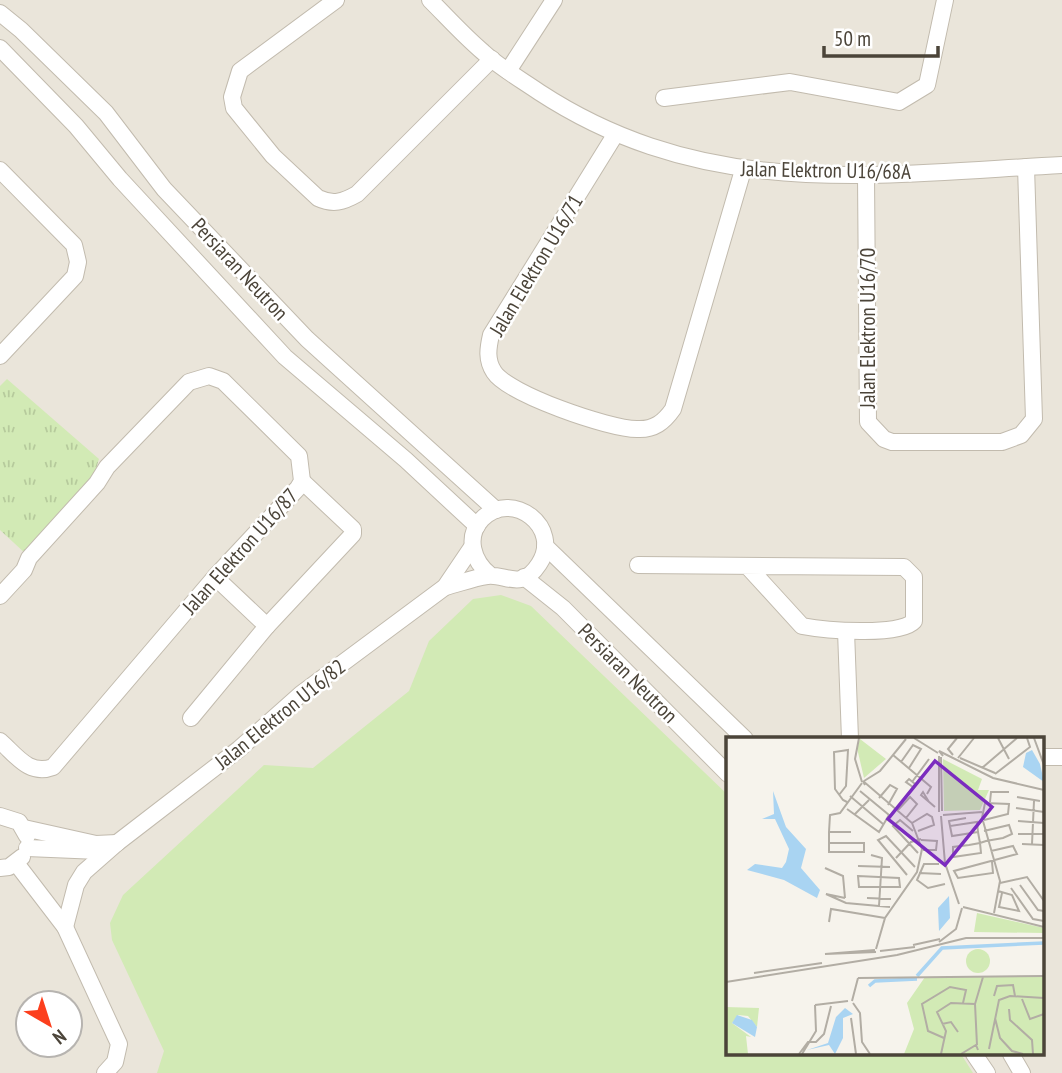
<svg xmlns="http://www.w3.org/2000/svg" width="1062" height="1073" font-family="'PT Sans Narrow',sans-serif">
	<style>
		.residential { fill: #eae5da; fill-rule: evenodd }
		.grass { fill: #d2eab5 }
		.park { fill: url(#park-tufts) }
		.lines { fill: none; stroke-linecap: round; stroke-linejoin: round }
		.minor-casing { stroke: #c2bbae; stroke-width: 18 }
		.minor { stroke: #fff; stroke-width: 16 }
		.labels { text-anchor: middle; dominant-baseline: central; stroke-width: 5; stroke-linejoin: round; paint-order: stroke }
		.street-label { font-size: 21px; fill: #4b4439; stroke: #fff }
		.inset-river { fill: none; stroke: #a9d4f2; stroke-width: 3.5 }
		.inset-road { fill: none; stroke: #b2ada4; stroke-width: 2 }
		.view { fill: #7b2cbf; fill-opacity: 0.15; stroke: #7b2cbf; stroke-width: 3.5 }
		.inset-edge { fill: none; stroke: #4b4439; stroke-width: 3.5 }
	</style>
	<defs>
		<pattern id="park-tufts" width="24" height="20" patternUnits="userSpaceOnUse" patternTransform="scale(1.75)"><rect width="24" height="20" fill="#d2eab5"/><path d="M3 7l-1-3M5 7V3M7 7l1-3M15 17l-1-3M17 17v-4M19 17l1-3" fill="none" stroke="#b6ca9c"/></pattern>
	</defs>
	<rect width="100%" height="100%" fill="#f6f3ec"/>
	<path class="residential" d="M0,0H1062V1073H0ZM728,739H1043V1054H728ZM28,1003H70V1045H28Z"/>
	<path class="grass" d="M501,595L531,606L728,795V1054H961L973,1073H157L164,1051L112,940L110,923L123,895L264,765L313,768L409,691L429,641L473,599Z"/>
	<path class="park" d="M7,379L99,459L95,472L27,555L0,530V386Z"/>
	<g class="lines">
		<defs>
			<g id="minor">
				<path d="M336,0L240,71L232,97L234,108L273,156L318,198C333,205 343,202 357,194L492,59"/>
				<path d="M430,0C447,17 464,36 483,52C499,67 520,79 539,92C706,201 874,175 1062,165"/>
				<path d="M0,13L21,30L106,113L164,189L307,339L496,510"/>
				<path d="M0,48L76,126L120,179L285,357L406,460L477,526"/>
				<path d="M508,71L554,0"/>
				<path d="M664,98L790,82L899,102L927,85L945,0"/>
				<path d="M615,135L491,335C488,348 486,360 494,372C508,394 609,429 637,429C654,430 664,422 673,409L743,170"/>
				<path d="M0,170L74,245L78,262L75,276L0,356"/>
				<path d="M866,176L868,422L884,439L892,442H1002L1021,435L1034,419L1026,167"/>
				<path d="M545,546L745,739"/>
				<path d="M638,565L904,567L914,577V621C900,637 823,630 802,626L749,568"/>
				<path d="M215,577L267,626"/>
				<path d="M524,577L563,608L728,774"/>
				<path d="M445,587C458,584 473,578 487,576C505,573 521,592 539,564C563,528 512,488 482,519C465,537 473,561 490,575"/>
				<path d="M0,596L24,570L29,558L97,483L107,467L189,382L209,376L223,381L299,456L302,481L298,488L215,577L53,767C29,776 16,755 0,741"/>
				<path d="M846,631L850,739"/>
				<path d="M191,718L267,626L353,534V529L302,481"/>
				<path d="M1043,757H1062"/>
				<path d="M0,816L19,822L27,836"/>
				<path d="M24,828L96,844L117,843"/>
				<path d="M27,848L99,851"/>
				<path d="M16,863L65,927L119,1044L115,1062L105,1073"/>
				<path d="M0,868L9,867L22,857"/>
				<path d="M65,927L76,885L84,872L117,843L239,749L301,694L445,587L472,547"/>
				<path d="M974,1054L987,1073"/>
				<path d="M1011,1054L1022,1073"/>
			</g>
		</defs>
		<use href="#minor" class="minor-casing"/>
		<use href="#minor" class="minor"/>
	</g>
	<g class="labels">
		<g class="street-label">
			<text transform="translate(826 170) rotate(1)">Jalan Elektron U16/68A</text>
			<text transform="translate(536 265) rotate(-59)">Jalan Elektron U16/71</text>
			<text transform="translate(240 269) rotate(47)">Persiaran Neutron</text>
			<text transform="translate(867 328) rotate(-90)">Jalan Elektron U16/70</text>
			<text transform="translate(240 551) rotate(-48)">Jalan Elektron U16/87</text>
			<text transform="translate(628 673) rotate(45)">Persiaran Neutron</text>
			<text transform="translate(280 714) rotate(-39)">Jalan Elektron U16/82</text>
		</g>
	</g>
	<g transform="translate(726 737)">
		<rect width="318" height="318" fill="#f6f3ec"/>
		<path d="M134,2L160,22L138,41L131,11ZM217,22L256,42L252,53H263L254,73L218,74Z" fill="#d2eab5"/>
		<path d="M251,176L318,191V196L248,195ZM318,239V317H178L188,292L181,266L199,240ZM0,270L33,271L31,290L22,279L12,278L6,286L25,300L20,299L22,317H0Z" fill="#d2eab5"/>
		<path d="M240 224a12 12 0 1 1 24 0a12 12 0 1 1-24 0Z" fill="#d2eab5"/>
		<path d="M306,13L314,27L318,45L297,30L300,16ZM47,54L60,90L80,112L75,131L94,153L91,161L58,143L21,133L29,127L56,131L60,125L63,112L49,82H36L48,77ZM223,159L224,181L213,194L212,171ZM119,271L127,277L117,281V301L109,317L103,308L81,313L102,306L110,280ZM11,278L26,283L31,290L29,300L6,286Z" fill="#a9d4f2"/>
		<path class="inset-river" d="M191,239L216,211L318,206M143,249L149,244L191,242"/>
		<path class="inset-road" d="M133,1L129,22L136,45M188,1L212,16M272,1L283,22M308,1L318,28M167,18L205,50L201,57M227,18L222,12L231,1M213,19V75M217,19L213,14L267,41L318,53M215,20L216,74M232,21L248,1M234,21L269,36M175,25L187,8L195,12L183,31M256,31L291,1M269,37L304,10L301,1M183,42L189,47L187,50L180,45ZM138,44L154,34L180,2M186,45L203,22M139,48L137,44L186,86L196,112L191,135L159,181L150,212M113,58L120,49L122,13L108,15L109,52L117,63L121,65M124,59L157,87M291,60L314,64M153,61L164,48L171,52L162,68M203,65L197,55L195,58L209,70M264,65L265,55H283M290,71L318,75M121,72L153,95L163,78L134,54M171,74L184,60L191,67L180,81M128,78L143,63M217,78L256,75M215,79L219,126L233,167M256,81L259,66L283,67L282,77L258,83M257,84L274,144L268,176M292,84L318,86M186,86L201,77L206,80L208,88L192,94M224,89L223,84L240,81M187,94L174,83L167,89L192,116M103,95H125M252,95L226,99L224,89L251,85L252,95L254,106L255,116L227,120V110L243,108L254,106L260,104L277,101L286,97L283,88L258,94M292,97H318M195,103L211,104L210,113H197M103,106H138V115H103V95L104,78L114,76L136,46M296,107L318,108M306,107L308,64M265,114L287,109L291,117L228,134L232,141L267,136L266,125M145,118L156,121L153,169M170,121L185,105L195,102M213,127H198L191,143L202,151L219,147M132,129L164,130M99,131L117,139L119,161M193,136L215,137M181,138L152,103L160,99L189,130M132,139L173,141L174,150H133ZM274,146L301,140L318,164M294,148L312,173L318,174M285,151L307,182L318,184M272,154L286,158L293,174L273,170L276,156M119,161L100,157L120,166L164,170M141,161L165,162M237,170L318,190M103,185L105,172L159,181M213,205L230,192L236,171M187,208L214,202M149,213L99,217L150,215M154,214L189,210M28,236L96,226M132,241L318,239M0,245L171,218L240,201H318M268,259L271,249L287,248L289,259M296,262L304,282L318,277M126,264L132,241M127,266L134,276L136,305L144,317M89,268L122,264M283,272L284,283L306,303L307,317M125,281L130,317M269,281L274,301L286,314L297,317M216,287L225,285L232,295M218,301L202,294L196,267L224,250L240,253L237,266M251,308L249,267L257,240M263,312L273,263L284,259L318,261M73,317L82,305H90L98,297L105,269M76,317L90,294L89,268M215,317L220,294L211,275L225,266L249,267M235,317L250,308L252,313"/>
		<path class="view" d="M209,24L266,70L219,128L162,82Z"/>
		<rect width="318" height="318" class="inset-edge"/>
	</g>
	<g transform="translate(49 1024) rotate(141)"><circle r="33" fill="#ffffff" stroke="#b7b4b0" stroke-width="2"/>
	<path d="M0-5L12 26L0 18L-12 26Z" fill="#fc3f1d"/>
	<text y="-10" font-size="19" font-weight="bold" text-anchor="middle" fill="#4b4439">N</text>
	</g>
	<path d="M824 46v10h114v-10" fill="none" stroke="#4b4439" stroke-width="3.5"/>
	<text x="834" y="46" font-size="21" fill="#4b4439" stroke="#ffffff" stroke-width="5" paint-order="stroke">50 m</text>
</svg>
